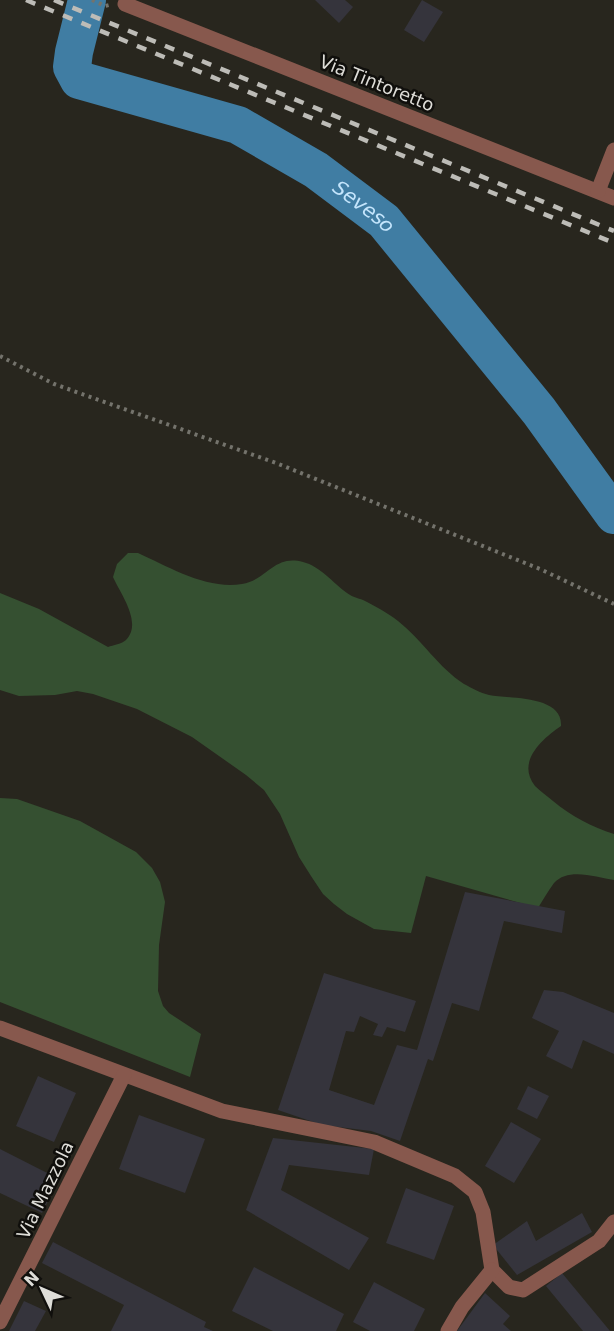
<svg xmlns="http://www.w3.org/2000/svg" width="614" height="1331" font-family="'DejaVu Sans',sans-serif">
	<style>
		.green { fill: #355031 }
		.lines { fill: none; stroke-linecap: round; stroke-linejoin: round }
		.river { stroke: #407da3; stroke-width: 38 }
		.building { fill: #35343c }
		.path { stroke: #74736c; stroke-width: 4; stroke-dasharray: 3 4.5; stroke-linecap: butt }
		.street { stroke: #87584d; stroke-width: 15 }
		.rail { stroke: #bdbcb7; stroke-width: 4.5; stroke-dasharray: 10 10; stroke-linecap: butt }
		.labels { text-anchor: middle; dominant-baseline: central; stroke-width: 5; stroke-linejoin: round; paint-order: stroke }
		.street-label { font-size: 18px; fill: #deddd8; stroke: #100f0c }
		.water-label { font-size: 20px; font-style: italic; fill: #c4e5fc; stroke: #100f0c }
	</style>
	<rect width="100%" height="100%" fill="#28261e"/>
	<g class="green">
		<path d="M128,553H138C169,567 207,590 242,584C267,580 274,554 303,562C320,566 333,583 347,593C352,597 358,598 363,600C375,606 388,613 398,621C422,640 439,668 464,684C472,688 480,693 489,695C508,699 563,695 561,726C542,739 516,762 535,786C540,791 547,796 553,801C571,816 592,827 614,834V880C596,877 568,867 554,883C548,891 543,900 538,908L426,876L411,933L374,929L347,914L334,904L323,894L311,876L299,857L280,814L264,790L246,775L192,737L137,709L93,694L77,691L55,695L19,696L0,690V593L39,609L108,647C113,645 122,644 126,640C143,623 120,593 113,577L117,564Z"/>
		<path d="M0,798L17,799L80,821L136,852L152,868L160,882L165,902L159,945L158,991L163,1006L169,1013L201,1034L190,1077L0,1002Z"/>
	</g>
	<g class="lines">
		<path class="river" id="s1" d="M87,0L74,52L72,67L79,80L238,125L316,170L384,221L539,411L614,515"/>
	</g>
	<g class="building">
		<path d="M315,0H345L353,7L339,23Z"/>
		<path d="M422,0L443,12L424,42L404,30Z"/>
		<path d="M465,892L565,911L562,933L504,921L479,1011L452,1003L433,1061L428,1059L400,1141L371,1131L322,1125L278,1110L324,973L416,1001L405,1032L387,1027L382,1037L373,1035L378,1024L360,1016L354,1032L346,1031L329,1090L374,1105L397,1045L417,1050Z"/>
		<path d="M544,990L563,992L614,1013V1054L583,1040L572,1069L546,1056L559,1031L532,1018Z"/>
		<path d="M38,1076L76,1093L54,1142L16,1126Z"/>
		<path d="M528,1086L549,1096L537,1119L517,1109Z"/>
		<path d="M139,1115L205,1139L185,1193L119,1169Z"/>
		<path d="M511,1122L541,1139L514,1183L485,1166Z"/>
		<path d="M273,1138L374,1149L369,1175L289,1165L281,1190L369,1238L349,1270L246,1210Z"/>
		<path d="M0,1149L59,1179L42,1213L0,1193Z"/>
		<path d="M406,1188L454,1206L434,1260L386,1243Z"/>
		<path d="M582,1213L592,1232L517,1275L493,1245L527,1221L536,1241Z"/>
		<path d="M53,1242L206,1322L204,1327L213,1331H111L124,1305L42,1263Z"/>
		<path d="M254,1267L344,1314L336,1331H273L232,1311Z"/>
		<path d="M562,1273L610,1331H583L546,1286Z"/>
		<path d="M374,1282L425,1309L414,1331H370L353,1322Z"/>
		<path d="M485,1293L510,1316L503,1324L511,1331H457Z"/>
		<path d="M24,1301L46,1311L35,1331H9Z"/>
	</g>
	<g class="lines">
		<g class="path">
			<path d="M92,0L105,6L109,5"/>
			<path d="M0,356L54,384L276,463L540,569L614,604"/>
		</g>
		<g class="street">
			<path d="M127,0L125,4L614,198"/>
			<path d="M598,191L614,150"/>
			<path d="M0,1028L222,1111L374,1142L455,1176L475,1192L483,1212L492,1270"/>
			<path d="M492,1270L509,1287L523,1290L599,1241L614,1222"/>
			<path d="M0,1322L124,1075"/>
			<path d="M448,1331L462,1307L492,1270"/>
		</g>
		<g class="rail">
			<path d="M26,0L614,243"/>
			<path d="M54,0L614,231"/>
		</g>
	</g>
	<g class="labels">
		<g class="street-label">
			<text transform="translate(377 83) rotate(22)">Via Tintoretto</text>
			<text transform="translate(45 1190) rotate(-64)">Via Mazzola</text>
		</g>
		<g class="water-label">
			<text stroke="none"><textPath href="#s1" startOffset="399">Seveso</textPath></text>
		</g>
	</g>
	<g transform="translate(42 1289) rotate(314)" stroke="#100f0c" stroke-width="4.5" paint-order="stroke">
	<path d="M0-4.5L10 22L0 15L-10 22Z" fill="#deddd8"/>
	<text y="-9" font-size="16" font-weight="bold" text-anchor="middle" fill="#deddd8">N</text>
	</g>
</svg>
